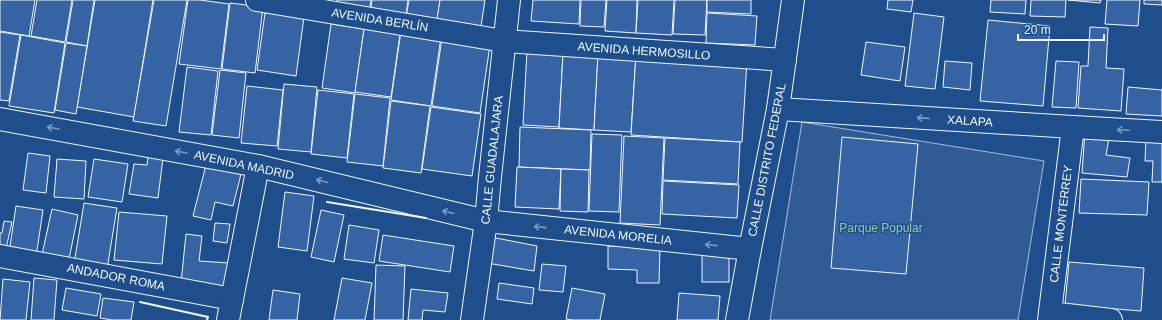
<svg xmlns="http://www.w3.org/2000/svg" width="1162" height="320" font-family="Helvetica,sans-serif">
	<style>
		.green { fill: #305b95; stroke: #a8bbd7 }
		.building { fill: #3563a3; stroke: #f2f6ff }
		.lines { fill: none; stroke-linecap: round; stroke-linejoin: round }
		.minor-casing { stroke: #f2f6ff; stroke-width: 24 }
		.minor { stroke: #1f4e8c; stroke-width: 22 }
		.wall { stroke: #f2f6ff; stroke-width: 2 }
		.oneway { stroke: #7e9ac0 }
		.labels { text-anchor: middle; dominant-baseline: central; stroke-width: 3; stroke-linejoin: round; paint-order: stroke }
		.street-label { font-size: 12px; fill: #f2f6ff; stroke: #1f4e8c }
		.park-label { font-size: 12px; fill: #97c8a6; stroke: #1f4e8c }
	</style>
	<rect width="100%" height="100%" fill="#1f4e8c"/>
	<path class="green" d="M802,122L1044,161L1018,320H770Z"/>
	<g class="building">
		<path d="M0,0H35L29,36L0,31Z"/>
		<path d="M37,0H72L65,42L31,36Z"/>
		<path d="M73,0H94L87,46L66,42Z"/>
		<path d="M95,0H153L134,117L77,107Z"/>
		<path d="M154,0H187L166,126L133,121Z"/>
		<path d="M188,0H200L229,4L221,69L179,64Z"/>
		<path d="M337,0H371L369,12L336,7Z"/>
		<path d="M372,0H408L405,22L370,17Z"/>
		<path d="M409,0H440L437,21L406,17Z"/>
		<path d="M440,0H485L481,26L437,19Z"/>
		<path d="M533,0H580L579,24L531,21Z"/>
		<path d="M581,0H606L604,27L580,26Z"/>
		<path d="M607,0H637L636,33L605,31Z"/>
		<path d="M638,0H674L672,35L636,33Z"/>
		<path d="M675,0H707L705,35L673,34Z"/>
		<path d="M707,0H751V14L707,12Z"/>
		<path d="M888,0H913L911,12L887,9Z"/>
		<path d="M991,0H1026L1025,14L990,12Z"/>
		<path d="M1031,0H1066L1065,17L1030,16Z"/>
		<path d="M1068,0H1101L1100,3Z"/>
		<path d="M1107,0H1140L1138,26L1105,24Z"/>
		<path d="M1144,0H1162V5L1144,4Z"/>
		<path d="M230,3L263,7L255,73L222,69Z"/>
		<path d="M265,13L304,17L296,76L257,70Z"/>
		<path d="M707,13L757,16L755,45L706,43Z"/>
		<path d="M914,13L944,17L935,89L905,86Z"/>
		<path d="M988,20L1050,26L1043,106L980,101Z"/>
		<path d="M331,24L364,29L355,93L322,88Z"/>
		<path d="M1090,27L1108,28L1106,68L1124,69L1121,111L1078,108L1081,66H1088Z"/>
		<path d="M364,29L400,34L391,97L355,92Z"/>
		<path d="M401,31L441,37L431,106L391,100Z"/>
		<path d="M0,32L20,35L9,101L0,100Z"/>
		<path d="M21,35L65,43L54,113L9,106Z"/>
		<path d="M442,38L490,45L480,113L432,106Z"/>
		<path d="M866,42L905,47L900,81L861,75Z"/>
		<path d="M66,43L87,46L76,114L55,110Z"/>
		<path d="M527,51L563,53L559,127L523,125Z"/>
		<path d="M563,53L598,55L594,130L559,128Z"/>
		<path d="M598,53L636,55L631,132L594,130Z"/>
		<path d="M636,54L747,61L742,142L631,135Z"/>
		<path d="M945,61L972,63L970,90L943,87Z"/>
		<path d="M1056,61L1079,62L1076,108L1052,107Z"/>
		<path d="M187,67L218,71L211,135L179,132Z"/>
		<path d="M220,70L246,73L239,138L212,135Z"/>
		<path d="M284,84L317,87L311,152L278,149Z"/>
		<path d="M247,86L283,90L277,146L241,143Z"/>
		<path d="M1128,87L1162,90V116L1126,114Z"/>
		<path d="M318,90L354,94L347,158L311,154Z"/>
		<path d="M355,94L390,98L383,166L347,162Z"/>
		<path d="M391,101L430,106L421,173L383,168Z"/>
		<path d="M431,107L481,114L472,176L422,169Z"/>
		<path d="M520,127L591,130L590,170L519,167Z"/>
		<path d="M1085,131L1110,133L1106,155L1130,158L1127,177L1082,173Z"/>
		<path d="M592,134L622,135L619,212L589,211Z"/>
		<path d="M624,136L664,138L660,225L620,223Z"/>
		<path d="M842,137L918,144L906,274L831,268Z"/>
		<path d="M665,138L740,142L738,184L663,180Z"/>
		<path d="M1146,138H1162V182H1152L1153,161H1145Z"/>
		<path d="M28,153L50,156L46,193L23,190Z"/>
		<path d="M148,156L163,158L158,198L129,194L134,164L147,165Z"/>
		<path d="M57,159L86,161L84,199L54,197Z"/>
		<path d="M94,159L128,164L122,202L88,197Z"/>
		<path d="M206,165L241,174L233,206L215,202L211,220L193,216Z"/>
		<path d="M517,167L561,169L559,209L515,207Z"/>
		<path d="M561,169L589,170L588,212L560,211Z"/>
		<path d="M1081,179L1149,182L1147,215L1079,213Z"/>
		<path d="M663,181L739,185L737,218L662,214Z"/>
		<path d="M285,192L314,196L307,251L278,247Z"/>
		<path d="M84,203L117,208L107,269L74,264Z"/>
		<path d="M16,206L43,210L36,257L9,253Z"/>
		<path d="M52,209L78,215L68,264L41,259Z"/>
		<path d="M321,210L344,215L334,262L311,257Z"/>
		<path d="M119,212L167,216L162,264L114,260Z"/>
		<path d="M4,221L12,222L5,253L0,252V233H2Z"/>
		<path d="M215,223L230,224L227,243L213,241Z"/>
		<path d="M349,225L379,230L374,263L344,259Z"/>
		<path d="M186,234L202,236L199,261L229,263L227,288L181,283Z"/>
		<path d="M383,235L454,246L450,272L379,261Z"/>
		<path d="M491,237L537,246L534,271L487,263Z"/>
		<path d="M608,246L660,247L659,283H637V270L608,269Z"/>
		<rect x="702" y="254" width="27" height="28"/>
		<path d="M1069,262L1144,268L1141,311L1065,305Z"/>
		<path d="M542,264L566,266L563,292L539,290Z"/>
		<path d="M376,265L405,266L403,320H374Z"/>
		<path d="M34,278L57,280L54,320H31Z"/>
		<path d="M342,278L372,283L365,320H334Z"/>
		<path d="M3,279L30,282L26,320H0Z"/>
		<path d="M499,283L534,288L532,304L497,299Z"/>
		<path d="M66,288L101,294L97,316L62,310Z"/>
		<path d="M572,288L605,294L600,320H573L566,319Z"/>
		<path d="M411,289L448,293L445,312L423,310L422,320H408Z"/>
		<path d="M273,290L300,294L297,320H269Z"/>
		<path d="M679,293L720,296L718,320H677Z"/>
		<path d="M103,298L134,302L131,320H112L100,318Z"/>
	</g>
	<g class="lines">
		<defs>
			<g id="minor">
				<path d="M257,0L504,41L785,60"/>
				<path d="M778,109L1073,127L1162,132"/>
				<path d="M0,119L258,166L486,221L750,249"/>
				<path d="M0,256L232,299"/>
				<path d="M1050,313L1111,320"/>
				<path d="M228,320L258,166"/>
				<path d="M472,320L486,221L490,177L509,0"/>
				<path d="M737,320L750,249L778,109L793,0"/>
				<path d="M1049,320L1073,127"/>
			</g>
		</defs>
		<use href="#minor" class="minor-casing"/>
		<use href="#minor" class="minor"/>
		<g class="wall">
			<path d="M327,202L426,218"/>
			<path d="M140,302L208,317L207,320"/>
		</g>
	</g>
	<defs><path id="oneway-shaft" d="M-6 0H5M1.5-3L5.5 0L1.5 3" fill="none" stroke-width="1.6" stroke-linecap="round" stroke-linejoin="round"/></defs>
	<g class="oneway">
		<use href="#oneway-shaft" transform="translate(923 118) rotate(-176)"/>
		<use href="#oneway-shaft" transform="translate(53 128) rotate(-170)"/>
		<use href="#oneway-shaft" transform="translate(1123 130) rotate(-177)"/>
		<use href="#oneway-shaft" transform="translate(181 152) rotate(-170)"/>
		<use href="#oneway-shaft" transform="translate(322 181) rotate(-166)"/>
		<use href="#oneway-shaft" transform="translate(448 212) rotate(-166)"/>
		<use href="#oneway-shaft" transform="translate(540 227) rotate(-174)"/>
		<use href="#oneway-shaft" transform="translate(711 245) rotate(-174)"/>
	</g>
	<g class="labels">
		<g class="street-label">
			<text transform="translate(380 20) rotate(9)">AVENIDA BERLÍN</text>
			<text transform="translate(644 51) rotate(4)">AVENIDA HERMOSILLO</text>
			<text transform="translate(970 121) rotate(4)">XALAPA</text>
			<text transform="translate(492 160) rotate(-84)">CALLE GUADALAJARA</text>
			<text transform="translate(767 160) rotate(-79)">CALLE DISTRITO FEDERAL</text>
			<text transform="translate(244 165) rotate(12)">AVENIDA MADRID</text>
			<text transform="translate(1061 224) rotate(-83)">CALLE MONTERREY</text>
			<text transform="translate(618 235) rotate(6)">AVENIDA MORELIA</text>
			<text transform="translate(116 277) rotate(11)">ANDADOR ROMA</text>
		</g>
		<g class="park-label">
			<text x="881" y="228">Parque Popular</text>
		</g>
	</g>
	<path d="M1018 34v6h86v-6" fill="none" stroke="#f2f6ff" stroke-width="2"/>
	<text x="1024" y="34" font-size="12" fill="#f2f6ff" stroke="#1f4e8c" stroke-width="3" paint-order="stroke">20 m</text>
</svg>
